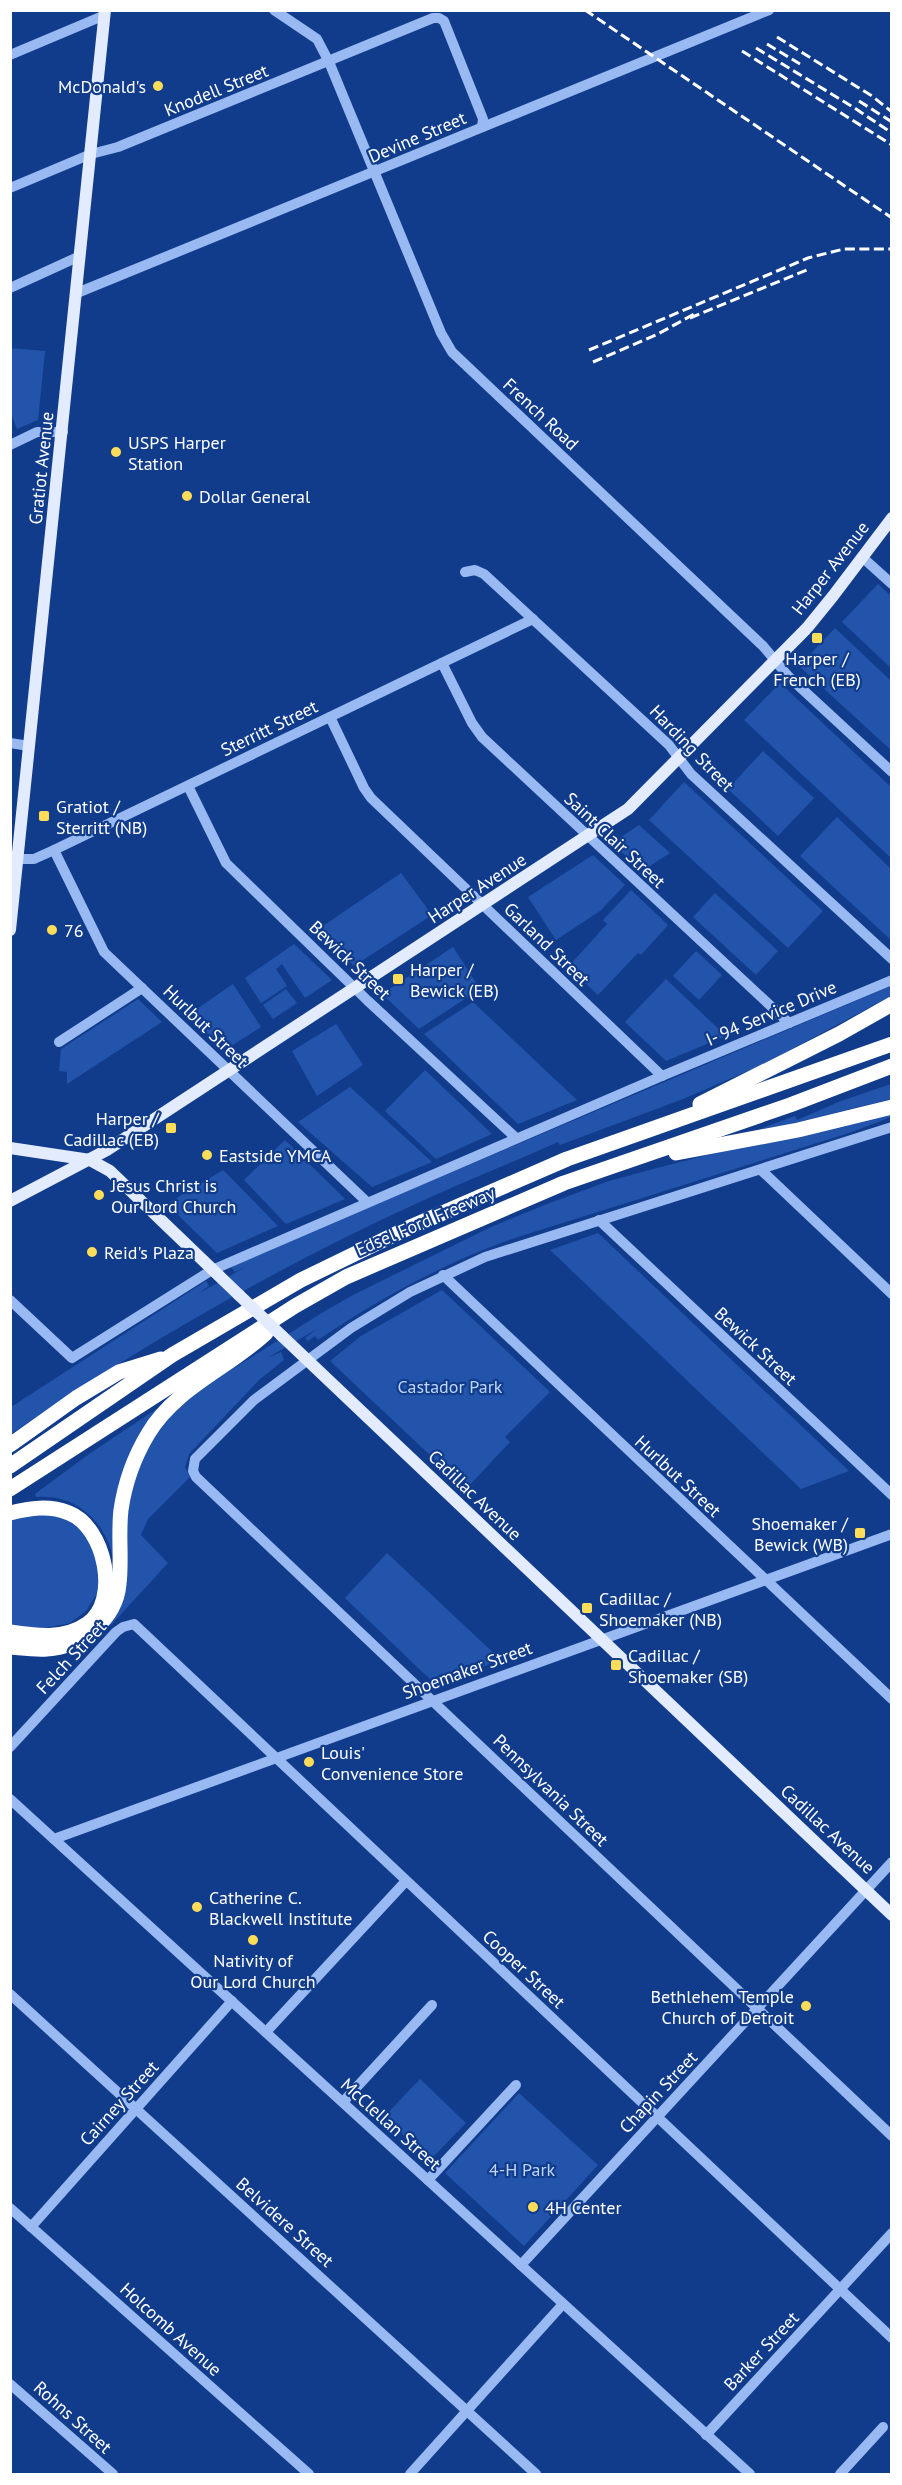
<svg xmlns="http://www.w3.org/2000/svg" width="902" height="2485" font-family="'PT Sans',sans-serif">
	<style>
		.green { fill: #2354ab }
		.lines { fill: none; stroke-linecap: round; stroke-linejoin: round }
		.minor { stroke: #98b9f1; stroke-width: 10 }
		.major { stroke: #e3ebff; stroke-width: 12 }
		.highway { stroke: #fff; stroke-width: 15 }
		.rail { stroke: #fff; stroke-width: 3; stroke-dasharray: 10 4.5; stroke-linecap: butt }
		.major-bridge { stroke: #e3ebff; stroke-width: 12 }
		.poi-dot { fill: #ffdd59; stroke: #113c8c; stroke-width: 2 }
		.labels { text-anchor: middle; dominant-baseline: central; stroke-width: 4.5; stroke-linejoin: round; paint-order: stroke }
		.poi-label { font-size: 18px; fill: #fff; stroke: #113c8c; text-anchor: start }
		.street-label { font-size: 18px; fill: #fff; stroke: #113c8c }
		.park-label { font-size: 18px; fill: #bfd6fd; stroke: #113c8c }
	</style>
	<rect width="100%" height="100%" fill="#113c8c"/>
	<g class="green">
		<path d="M10,348L45,351L38,420L17,429L11,413Z"/>
		<path d="M878,584L891,596V668L842,622Z"/>
		<path d="M835,628L891,681V750L799,666Z"/>
		<path d="M780,683L891,787V858L744,720Z"/>
		<path d="M763,751L814,798L778,836L728,789Z"/>
		<path d="M684,782L823,911L788,948L649,820Z"/>
		<path d="M837,817L891,869V940L800,856Z"/>
		<path d="M639,825L670,853L642,871L612,843Z"/>
		<path d="M593,855L625,885L600,911L556,940L528,897Z"/>
		<path d="M401,873L432,915L354,966L317,930Z"/>
		<path d="M631,890L668,925L641,955L638,953L598,995L568,967L607,924L603,920Z"/>
		<path d="M715,893L778,951L756,975L693,917Z"/>
		<path d="M294,944L332,980L305,998L282,964L276,969L287,986L261,1003L245,978Z"/>
		<path d="M453,947L480,989L419,1029L382,994Z"/>
		<path d="M696,951L722,975L699,1000L673,976Z"/>
		<path d="M666,979L668,981L726,1036L666,1061L625,1022Z"/>
		<path d="M233,984L261,1027L225,1050L188,1015Z"/>
		<path d="M891,986V996L762,1065L683,1099L560,1145L558,1142C504,1166 449,1188 396,1213C264,1275 131,1352 11,1434V1407L206,1281L209,1286L198,1294L249,1265L235,1272L230,1266Z"/>
		<path d="M286,989L297,1003L273,1019L263,1005Z"/>
		<path d="M138,999L162,1022L67,1084V1072L59,1071L61,1049Z"/>
		<path d="M473,1002L577,1100L518,1124L424,1034Z"/>
		<path d="M336,1024L363,1065L317,1096L292,1051Z"/>
		<path d="M425,1070L492,1134L436,1159L385,1111Z"/>
		<path d="M891,1084V1099L762,1131V1128L795,1116L797,1120L841,1101Z"/>
		<path d="M350,1087L432,1162L372,1187L298,1122Z"/>
		<path d="M891,1108V1117L849,1133L521,1236C447,1261 382,1297 318,1340L315,1336L308,1341L305,1338L317,1329L267,1358L281,1352L284,1360L259,1380L189,1454L185,1467L190,1477L148,1519L141,1535L168,1563L111,1625L109,1623L122,1600L127,1582L126,1524L134,1480L148,1446L174,1410L213,1381L325,1311L355,1294L491,1227L547,1204L609,1181L657,1168Z"/>
		<path d="M285,1140L345,1199L286,1224L244,1180Z"/>
		<path d="M223,1170L278,1226L217,1253L167,1204Z"/>
		<path d="M598,1233L849,1471L801,1489L550,1250Z"/>
		<path d="M442,1290L550,1392L505,1437L510,1442L466,1489L330,1361L361,1336Z"/>
		<path d="M161,1406L148,1423L114,1562C107,1523 77,1493 36,1497L35,1494L89,1454Z"/>
		<path d="M26,1513L70,1518L89,1537L101,1576L98,1592L86,1611L70,1623L40,1629L11,1626V1520Z"/>
		<path d="M387,1553L501,1660L435,1684L345,1598Z"/>
		<path d="M420,2079L466,2123L430,2160L384,2117Z"/>
		<path d="M519,2093L598,2165L524,2246L445,2173Z"/>
	</g>
	<g class="lines">
		<g class="minor">
			<path d="M274,10L317,39L329,62L441,333L452,352L763,646L788,676L892,772"/>
			<path d="M10,55L105,15"/>
			<path d="M10,188L91,154L118,147L433,18H439L444,21L483,119L482,127"/>
			<path d="M10,288L80,256"/>
			<path d="M77,293L769,10"/>
			<path d="M10,445L37,432H63"/>
			<path d="M862,557L892,584"/>
			<path d="M465,572L475,570L484,574L669,745L691,774L892,959"/>
			<path d="M442,663L472,723L482,737L789,1023"/>
			<path d="M330,717L364,788L371,798L662,1076"/>
			<path d="M10,743L29,746"/>
			<path d="M188,786L226,863L368,1001L516,1138"/>
			<path d="M54,850L104,952L367,1202"/>
			<path d="M18,859H34L54,850L533,619"/>
			<path d="M59,1042L142,988"/>
			<path d="M892,1127L485,1257L410,1292L351,1328L254,1400L195,1459L193,1471L196,1477L892,2136"/>
			<path d="M761,1170L892,1294"/>
			<path d="M599,1220L892,1495"/>
			<path d="M443,1275L892,1699"/>
			<path d="M10,1300L72,1358L212,1270L662,1076L892,980"/>
			<path d="M10,1747L116,1632L123,1627L134,1624L892,2338"/>
			<path d="M10,1799L750,2474"/>
			<path d="M54,1839L892,1534"/>
			<path d="M10,1994L536,2474"/>
			<path d="M266,2032L406,1881"/>
			<path d="M343,2102L432,2005"/>
			<path d="M428,2180L516,2085"/>
			<path d="M10,2208L309,2474"/>
			<path d="M31,2227L232,2001"/>
			<path d="M521,2265L892,1862"/>
			<path d="M10,2384L113,2474"/>
			<path d="M706,2435L892,2233"/>
			<path d="M410,2474L563,2304"/>
			<path d="M840,2474L883,2427"/>
		</g>
		<g class="major">
			<path d="M10,930L105,10"/>
			<path d="M10,1148L90,1160L110,1171L239,1295"/>
			<path d="M10,1201L107,1150L628,809L807,628L833,596L892,518"/>
			<path d="M282,1336L892,1915"/>
		</g>
		<g class="highway">
			<path d="M700,1104L839,1034L892,1004"/>
			<path d="M676,1153L798,1130L892,1107"/>
			<path d="M10,1445L76,1398L119,1372L161,1359"/>
			<path d="M10,1466L172,1355L301,1280L406,1229L567,1159L892,1044"/>
			<path d="M10,1489L295,1306L346,1277L564,1183L790,1105L892,1066"/>
			<path d="M10,1513C30,1508 49,1505 69,1513C105,1527 121,1601 87,1624C64,1640 36,1636 10,1632"/>
			<path d="M10,1647C22,1648 35,1650 47,1649C81,1647 116,1619 119,1584C122,1560 118,1534 121,1510C125,1482 133,1459 148,1434C175,1388 229,1368 266,1333"/>
		</g>
		<g class="rail">
			<path d="M585,10L892,218"/>
			<path d="M777,37L872,96L892,112"/>
			<path d="M767,44L800,64"/>
			<path d="M756,48L853,107L892,133"/>
			<path d="M742,51L892,145"/>
			<path d="M859,101L892,122"/>
			<path d="M690,318L809,269"/>
			<path d="M589,350L808,258L844,249H892"/>
			<path d="M593,362L658,334L696,313"/>
		</g>
		<path class="major-bridge" d="M239,1295L282,1336"/>
	</g>
	<g class="poi-dot">
		<circle cx="158" cy="86" r="6"/>
		<circle cx="116" cy="452" r="6"/>
		<circle cx="187" cy="496" r="6"/>
		<rect x="811" y="632" width="12" height="12" rx="3"/>
		<rect x="38" y="810" width="12" height="12" rx="3"/>
		<circle cx="52" cy="930" r="6"/>
		<rect x="392" y="973" width="12" height="12" rx="3"/>
		<rect x="165" y="1122" width="12" height="12" rx="3"/>
		<circle cx="207" cy="1155" r="6"/>
		<circle cx="99" cy="1195" r="6"/>
		<circle cx="92" cy="1252" r="6"/>
		<rect x="854" y="1527" width="12" height="12" rx="3"/>
		<rect x="581" y="1602" width="12" height="12" rx="3"/>
		<rect x="610" y="1659" width="12" height="12" rx="3"/>
		<circle cx="309" cy="1762" r="6"/>
		<circle cx="197" cy="1907" r="6"/>
		<circle cx="253" cy="1940" r="6"/>
		<circle cx="806" cy="2006" r="6"/>
		<circle cx="533" cy="2207" r="6"/>
	</g>
	<g class="labels">
		<g class="poi-label">
			<text x="146" y="86" text-anchor="end">McDonald's</text>
			<text x="128" y="442">USPS Harper<tspan x="128" dy="21">Station</tspan></text>
			<text x="199" y="496">Dollar General</text>
			<text x="817" y="658" text-anchor="middle">Harper /<tspan x="817" dy="21">French (EB)</tspan></text>
			<text x="56" y="806">Gratiot /<tspan x="56" dy="21">Sterritt (NB)</tspan></text>
			<text x="64" y="930">76</text>
			<text x="410" y="969">Harper /<tspan x="410" dy="21">Bewick (EB)</tspan></text>
			<text x="159" y="1118" text-anchor="end">Harper /<tspan x="159" dy="21">Cadillac (EB)</tspan></text>
			<text x="219" y="1155">Eastside YMCA</text>
			<text x="111" y="1185">Jesus Christ is<tspan x="111" dy="21">Our Lord Church</tspan></text>
			<text x="104" y="1252">Reid's Plaza</text>
			<text x="848" y="1523" text-anchor="end">Shoemaker /<tspan x="848" dy="21">Bewick (WB)</tspan></text>
			<text x="599" y="1598">Cadillac /<tspan x="599" dy="21">Shoemaker (NB)</tspan></text>
			<text x="628" y="1655">Cadillac /<tspan x="628" dy="21">Shoemaker (SB)</tspan></text>
			<text x="321" y="1752">Louis'<tspan x="321" dy="21">Convenience Store</tspan></text>
			<text x="209" y="1897">Catherine C.<tspan x="209" dy="21">Blackwell Institute</tspan></text>
			<text x="253" y="1960" text-anchor="middle">Nativity of<tspan x="253" dy="21">Our Lord Church</tspan></text>
			<text x="794" y="1996" text-anchor="end">Bethlehem Temple<tspan x="794" dy="21">Church of Detroit</tspan></text>
			<text x="545" y="2207">4H Center</text>
		</g>
		<g class="street-label">
			<text transform="translate(216 90) rotate(-22)">Knodell Street</text>
			<text transform="translate(417 137) rotate(-23)">Devine Street</text>
			<text transform="translate(541 414) rotate(43)">French Road</text>
			<text transform="translate(41 468) rotate(-84)">Gratiot Avenue</text>
			<text transform="translate(830 568) rotate(-52)">Harper Avenue</text>
			<text transform="translate(269 728) rotate(-26)">Sterritt Street</text>
			<text transform="translate(692 748) rotate(46)">Harding Street</text>
			<text transform="translate(615 840) rotate(43)">Saint Clair Street</text>
			<text transform="translate(477 888) rotate(-33)">Harper Avenue</text>
			<text transform="translate(547 944) rotate(44)">Garland Street</text>
			<text transform="translate(350 960) rotate(44)">Bewick Street</text>
			<text transform="translate(771 1013) rotate(-23)">I- 94 Service Drive</text>
			<text transform="translate(206 1026) rotate(44)">Hurlbut Street</text>
			<text transform="translate(425 1221) rotate(-23)">Edsel Ford Freeway</text>
			<text transform="translate(756 1346) rotate(43)">Bewick Street</text>
			<text transform="translate(678 1476) rotate(43)">Hurlbut Street</text>
			<text transform="translate(475 1495) rotate(44)">Cadillac Avenue</text>
			<text transform="translate(71 1657) rotate(-47)">Felch Street</text>
			<text transform="translate(467 1670) rotate(-20)">Shoemaker Street</text>
			<text transform="translate(551 1790) rotate(44)">Pennsylvania Street</text>
			<text transform="translate(828 1829) rotate(43)">Cadillac Avenue</text>
			<text transform="translate(524 1969) rotate(43)">Cooper Street</text>
			<text transform="translate(658 2092) rotate(-47)">Chapin Street</text>
			<text transform="translate(119 2103) rotate(-48)">Cairney Street</text>
			<text transform="translate(391 2124) rotate(42)">McClellan Street</text>
			<text transform="translate(285 2222) rotate(42)">Belvidere Street</text>
			<text transform="translate(171 2329) rotate(42)">Holcomb Avenue</text>
			<text transform="translate(761 2351) rotate(-47)">Barker Street</text>
			<text transform="translate(73 2417) rotate(42)">Rohns Street</text>
		</g>
		<g class="park-label">
			<text x="450" y="1386">Castador Park</text>
			<text x="522" y="2169">4-H Park</text>
		</g>
	</g>
	<rect width="902" height="2485" fill="none" stroke="#ffffff" stroke-width="24"/>
</svg>
